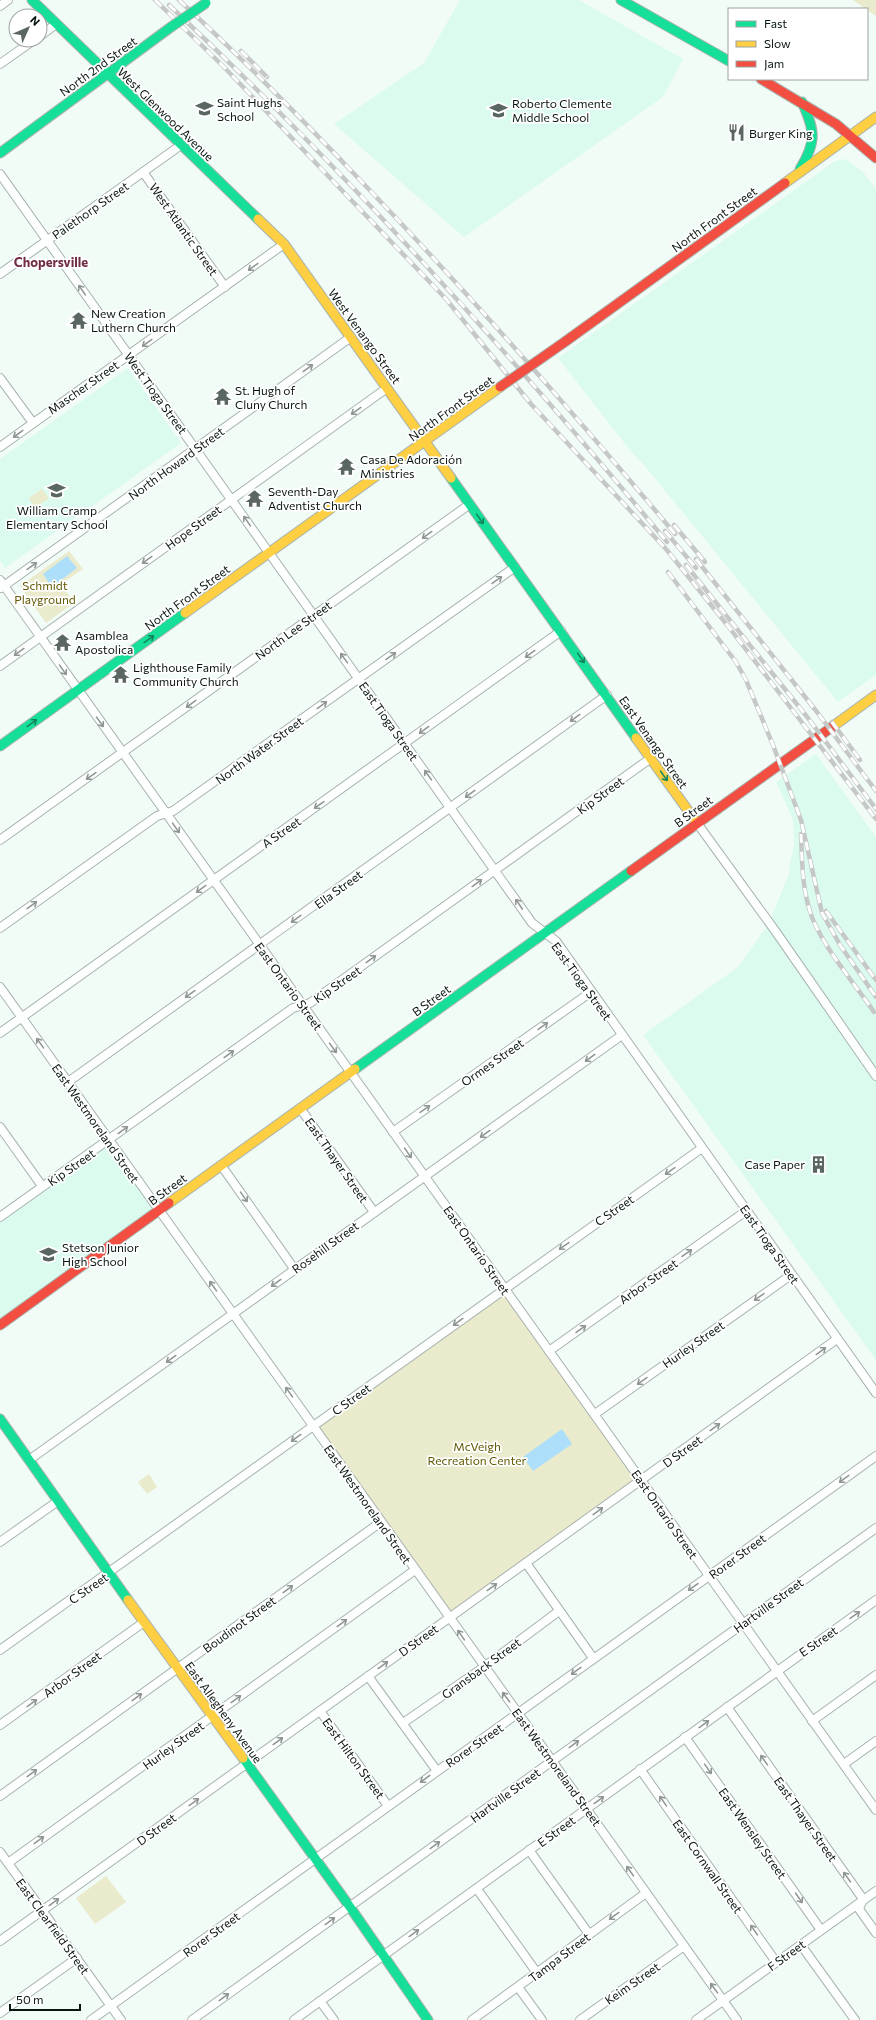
<svg xmlns="http://www.w3.org/2000/svg" width="876" height="2020" font-family="Commissioner,sans-serif">
	<style>
		.built { fill: #dbfbee }
		.green { fill: #eaeacd }
		.water { fill: #addffa }
		.lines { fill: none; stroke-linecap: round; stroke-linejoin: round }
		.street-casing { stroke: #a8b3ae; stroke-width: 10 }
		.fast-casing { stroke: #a8b3ae; stroke-width: 11 }
		.slow-casing { stroke: #a8b3ae; stroke-width: 11 }
		.jam-casing { stroke: #a8b3ae; stroke-width: 11 }
		.street { stroke: #fdfffe; stroke-width: 8 }
		.fast { stroke: #16e098; stroke-width: 9 }
		.slow { stroke: #ffcf43; stroke-width: 9 }
		.jam { stroke: #f24e42; stroke-width: 9 }
		.rail-casing { stroke: #c5c8c7; stroke-width: 4.5 }
		.rail { stroke: #fff; stroke-width: 3; stroke-dasharray: 9; stroke-linecap: butt }
		.fast-bridge-casing { stroke: #a8b3ae; stroke-width: 11; stroke-linecap: butt }
		.jam-bridge-casing { stroke: #a8b3ae; stroke-width: 11; stroke-linecap: butt }
		.fast-bridge { stroke: #16e098; stroke-width: 9 }
		.jam-bridge { stroke: #f24e42; stroke-width: 9 }
		.oneway { stroke: #8f9693 }
		.oneway2 { stroke: #10855b }
		.labels { text-anchor: middle; dominant-baseline: central; stroke-width: 3.5; stroke-linejoin: round; paint-order: stroke }
		.street-label { font-size: 12px; fill: #081611; stroke: #fff }
		.poi-label { font-size: 12px; fill: #081611; stroke: #fff; text-anchor: start }
		.park-label { font-size: 12px; fill: #625802; stroke: #fff }
		.neighbourhood-label { font-size: 13px; font-weight: bold; fill: #712d45; stroke: #fff }
	</style>
	<rect width="100%" height="100%" fill="#f2fcf7"/>
	<g class="built">
		<path d="M460,0H579L683,59L663,97L464,237L334,124L424,63Z"/>
		<path d="M846,159L863,172L876,189V675L838,702L644,465L629,449L558,358L835,161Z"/>
		<path d="M128,368L181,443L5,568L0,561V459Z"/>
		<path d="M816,754L876,837V1360L643,1035L738,967L769,923L788,876L794,844L793,820L776,782Z"/>
		<path d="M109,1140L158,1210L0,1325V1217Z"/>
	</g>
	<g class="green">
		<path d="M853,0H876V16Z"/>
		<path d="M42,489L49,498L35,508L29,498Z"/>
		<path d="M69,551L83,569L61,584L74,603L46,623L20,586Z"/>
		<path d="M504,1289L642,1480L449,1617L313,1426Z"/>
		<path d="M149,1474L157,1487L147,1494L138,1482Z"/>
		<path d="M106,1876L126,1902L95,1924L76,1898Z"/>
	</g>
	<g class="water">
		<path d="M67,556L77,568L52,587L43,574Z"/>
		<path d="M562,1429L572,1444L533,1471L523,1457Z"/>
	</g>
	<g class="lines">
		<defs>
			<g id="street">
				<path d="M0,6L8,0"/>
				<path d="M40,36L56,24"/>
				<path d="M0,64L34,40"/>
				<path d="M143,172L225,287"/>
				<path d="M0,174L532,923L556,941L876,1393"/>
				<path d="M0,274L181,145"/>
				<path d="M0,378L33,423"/>
				<path d="M0,447L284,244"/>
				<path d="M0,580L876,1810"/>
				<path d="M1,588L351,337"/>
				<path d="M0,666L387,388"/>
				<path d="M697,823L776,932L876,1076"/>
				<path d="M0,840L470,504"/>
				<path d="M0,928L157,816L173,811L515,567"/>
				<path d="M0,987L737,2020"/>
				<path d="M0,1033L561,631"/>
				<path d="M68,1082L607,695"/>
				<path d="M300,1108L374,1212"/>
				<path d="M0,1127L42,1186"/>
				<path d="M393,1132L591,992"/>
				<path d="M221,1165L295,1270"/>
				<path d="M0,1217L293,1008L310,1003L651,758"/>
				<path d="M549,1351L746,1211"/>
				<path d="M595,1414L791,1275"/>
				<path d="M29,1460L622,1035"/>
				<path d="M0,1542L58,1501"/>
				<path d="M526,1563L593,1658"/>
				<path d="M0,1650L702,1148"/>
				<path d="M368,1676L437,1771"/>
				<path d="M727,1707L863,1899L859,1909L876,1933"/>
				<path d="M320,1711L388,1806"/>
				<path d="M812,1721L876,1675"/>
				<path d="M403,1723L484,1667L559,1611"/>
				<path d="M0,1725L144,1622"/>
				<path d="M685,1737L821,1930"/>
				<path d="M844,1764L876,1741"/>
				<path d="M640,1769L776,1962"/>
				<path d="M0,1796L381,1522"/>
				<path d="M529,1850L589,1934"/>
				<path d="M0,1852L121,2020"/>
				<path d="M8,1863L415,1570"/>
				<path d="M477,1889L537,1973"/>
				<path d="M0,1941L837,1339"/>
				<path d="M801,1945L855,2020"/>
				<path d="M518,1987L542,2020"/>
				<path d="M320,2001L334,2020"/>
				<path d="M0,2013L77,1958"/>
				<path d="M91,2020L876,1456"/>
				<path d="M192,2020L876,1528"/>
				<path d="M294,2020L876,1600"/>
				<path d="M472,2020L646,1893"/>
				<path d="M580,2020L684,1946"/>
				<path d="M696,2020L876,1891"/>
			</g>
			<g id="fast">
				<path d="M32,0L258,219"/>
				<path d="M621,0L729,61"/>
				<path d="M0,153L171,27"/>
				<path d="M800,169C817,141 815,131 802,102"/>
				<path d="M451,478L636,738"/>
				<path d="M0,746L185,613"/>
				<path d="M355,1069L631,871"/>
				<path d="M0,1419L128,1600"/>
				<path d="M243,1758L350,1907L428,2020"/>
			</g>
			<g id="slow">
				<path d="M785,183L876,117"/>
				<path d="M258,219L284,244L451,478"/>
				<path d="M185,613L500,387"/>
				<path d="M832,727L876,695"/>
				<path d="M636,738L697,823"/>
				<path d="M169,1203L355,1069"/>
				<path d="M128,1600L243,1758"/>
			</g>
			<g id="jam">
				<path d="M761,79L836,124L876,158"/>
				<path d="M566,341L785,183"/>
				<path d="M631,871L832,727"/>
				<path d="M0,1325L169,1203"/>
			</g>
		</defs>
		<use href="#street" class="street-casing"/>
		<use href="#fast" class="fast-casing"/>
		<use href="#slow" class="slow-casing"/>
		<use href="#jam" class="jam-casing"/>
		<use href="#street" class="street"/>
		<use href="#fast" class="fast"/>
		<use href="#slow" class="slow"/>
		<use href="#jam" class="jam"/>
		<defs>
			<g id="rail">
				<path d="M155,0L223,66L446,299L531,404L666,549L728,626L876,819"/>
				<path d="M179,0C242,58 302,119 361,181C470,295 574,413 675,534"/>
				<path d="M169,5C347,172 511,354 667,542"/>
				<path d="M241,51L267,77"/>
				<path d="M674,525L705,562"/>
				<path d="M665,531L696,568"/>
				<path d="M696,559L817,712L876,791"/>
				<path d="M686,565L808,718L876,809"/>
				<path d="M668,572L736,662L746,680L773,745L801,820L822,913L840,945L876,997"/>
				<path d="M832,722L860,760"/>
				<path d="M801,834C802,858 802,885 809,908C817,940 855,984 874,1012"/>
				<path d="M826,911L876,980"/>
			</g>
		</defs>
		<use href="#rail" class="rail-casing"/>
		<use href="#rail" class="rail"/>
		<defs>
			<path id="fast-bridge" d="M171,27L206,3"/>
			<path id="jam-bridge" d="M500,387L566,341"/>
		</defs>
		<use href="#fast-bridge" class="fast-bridge-casing"/>
		<use href="#jam-bridge" class="jam-bridge-casing"/>
		<use href="#fast-bridge" class="fast-bridge"/>
		<use href="#jam-bridge" class="jam-bridge"/>
	</g>
	<defs><path id="oneway-shaft" d="M-6 0H5M1.5-3L5.5 0L1.5 3" fill="none" stroke-width="1.6" stroke-linecap="round" stroke-linejoin="round"/></defs>
	<g class="oneway">
		<use href="#oneway-shaft" transform="translate(253 267) rotate(144)"/>
		<use href="#oneway-shaft" transform="translate(82 290) rotate(-125)"/>
		<use href="#oneway-shaft" transform="translate(147 343) rotate(144)"/>
		<use href="#oneway-shaft" transform="translate(308 368) rotate(-36)"/>
		<use href="#oneway-shaft" transform="translate(356 411) rotate(144)"/>
		<use href="#oneway-shaft" transform="translate(18 434) rotate(143)"/>
		<use href="#oneway-shaft" transform="translate(247 521) rotate(-125)"/>
		<use href="#oneway-shaft" transform="translate(427 535) rotate(144)"/>
		<use href="#oneway-shaft" transform="translate(147 560) rotate(144)"/>
		<use href="#oneway-shaft" transform="translate(32 566) rotate(-35)"/>
		<use href="#oneway-shaft" transform="translate(497 580) rotate(-35)"/>
		<use href="#oneway-shaft" transform="translate(19 652) rotate(144)"/>
		<use href="#oneway-shaft" transform="translate(530 654) rotate(144)"/>
		<use href="#oneway-shaft" transform="translate(391 656) rotate(-35)"/>
		<use href="#oneway-shaft" transform="translate(344 658) rotate(-126)"/>
		<use href="#oneway-shaft" transform="translate(63 670) rotate(55)"/>
		<use href="#oneway-shaft" transform="translate(191 704) rotate(144)"/>
		<use href="#oneway-shaft" transform="translate(322 705) rotate(-36)"/>
		<use href="#oneway-shaft" transform="translate(575 718) rotate(144)"/>
		<use href="#oneway-shaft" transform="translate(100 722) rotate(54)"/>
		<use href="#oneway-shaft" transform="translate(424 730) rotate(144)"/>
		<use href="#oneway-shaft" transform="translate(428 775) rotate(-126)"/>
		<use href="#oneway-shaft" transform="translate(91 776) rotate(145)"/>
		<use href="#oneway-shaft" transform="translate(470 794) rotate(144)"/>
		<use href="#oneway-shaft" transform="translate(319 805) rotate(145)"/>
		<use href="#oneway-shaft" transform="translate(176 828) rotate(55)"/>
		<use href="#oneway-shaft" transform="translate(477 883) rotate(-36)"/>
		<use href="#oneway-shaft" transform="translate(201 889) rotate(144)"/>
		<use href="#oneway-shaft" transform="translate(519 904) rotate(-124)"/>
		<use href="#oneway-shaft" transform="translate(32 905) rotate(-36)"/>
		<use href="#oneway-shaft" transform="translate(296 919) rotate(144)"/>
		<use href="#oneway-shaft" transform="translate(371 959) rotate(-36)"/>
		<use href="#oneway-shaft" transform="translate(190 994) rotate(145)"/>
		<use href="#oneway-shaft" transform="translate(543 1026) rotate(-35)"/>
		<use href="#oneway-shaft" transform="translate(40 1043) rotate(-126)"/>
		<use href="#oneway-shaft" transform="translate(333 1048) rotate(54)"/>
		<use href="#oneway-shaft" transform="translate(229 1054) rotate(-36)"/>
		<use href="#oneway-shaft" transform="translate(590 1058) rotate(144)"/>
		<use href="#oneway-shaft" transform="translate(425 1109) rotate(-35)"/>
		<use href="#oneway-shaft" transform="translate(123 1130) rotate(-36)"/>
		<use href="#oneway-shaft" transform="translate(485 1134) rotate(144)"/>
		<use href="#oneway-shaft" transform="translate(408 1153) rotate(55)"/>
		<use href="#oneway-shaft" transform="translate(670 1171) rotate(145)"/>
		<use href="#oneway-shaft" transform="translate(244 1197) rotate(55)"/>
		<use href="#oneway-shaft" transform="translate(564 1246) rotate(145)"/>
		<use href="#oneway-shaft" transform="translate(687 1253) rotate(-35)"/>
		<use href="#oneway-shaft" transform="translate(276 1283) rotate(144)"/>
		<use href="#oneway-shaft" transform="translate(213 1286) rotate(-126)"/>
		<use href="#oneway-shaft" transform="translate(759 1297) rotate(145)"/>
		<use href="#oneway-shaft" transform="translate(458 1322) rotate(144)"/>
		<use href="#oneway-shaft" transform="translate(581 1329) rotate(-35)"/>
		<use href="#oneway-shaft" transform="translate(821 1351) rotate(-36)"/>
		<use href="#oneway-shaft" transform="translate(171 1359) rotate(144)"/>
		<use href="#oneway-shaft" transform="translate(642 1381) rotate(145)"/>
		<use href="#oneway-shaft" transform="translate(289 1392) rotate(-125)"/>
		<use href="#oneway-shaft" transform="translate(715 1427) rotate(-36)"/>
		<use href="#oneway-shaft" transform="translate(296 1438) rotate(144)"/>
		<use href="#oneway-shaft" transform="translate(844 1479) rotate(144)"/>
		<use href="#oneway-shaft" transform="translate(598 1511) rotate(-36)"/>
		<use href="#oneway-shaft" transform="translate(492 1587) rotate(-36)"/>
		<use href="#oneway-shaft" transform="translate(693 1587) rotate(145)"/>
		<use href="#oneway-shaft" transform="translate(288 1589) rotate(-36)"/>
		<use href="#oneway-shaft" transform="translate(855 1615) rotate(-35)"/>
		<use href="#oneway-shaft" transform="translate(342 1623) rotate(-36)"/>
		<use href="#oneway-shaft" transform="translate(461 1635) rotate(-125)"/>
		<use href="#oneway-shaft" transform="translate(383 1665) rotate(-36)"/>
		<use href="#oneway-shaft" transform="translate(576 1671) rotate(144)"/>
		<use href="#oneway-shaft" transform="translate(137 1697) rotate(-36)"/>
		<use href="#oneway-shaft" transform="translate(506 1697) rotate(-127)"/>
		<use href="#oneway-shaft" transform="translate(236 1699) rotate(-36)"/>
		<use href="#oneway-shaft" transform="translate(32 1703) rotate(-36)"/>
		<use href="#oneway-shaft" transform="translate(704 1724) rotate(-36)"/>
		<use href="#oneway-shaft" transform="translate(278 1741) rotate(-36)"/>
		<use href="#oneway-shaft" transform="translate(574 1744) rotate(-36)"/>
		<use href="#oneway-shaft" transform="translate(764 1760) rotate(-125)"/>
		<use href="#oneway-shaft" transform="translate(708 1769) rotate(55)"/>
		<use href="#oneway-shaft" transform="translate(32 1773) rotate(-36)"/>
		<use href="#oneway-shaft" transform="translate(425 1779) rotate(144)"/>
		<use href="#oneway-shaft" transform="translate(599 1800) rotate(-36)"/>
		<use href="#oneway-shaft" transform="translate(663 1801) rotate(-125)"/>
		<use href="#oneway-shaft" transform="translate(194 1802) rotate(-36)"/>
		<use href="#oneway-shaft" transform="translate(39 1840) rotate(-36)"/>
		<use href="#oneway-shaft" transform="translate(435 1845) rotate(-36)"/>
		<use href="#oneway-shaft" transform="translate(630 1871) rotate(-125)"/>
		<use href="#oneway-shaft" transform="translate(847 1877) rotate(-125)"/>
		<use href="#oneway-shaft" transform="translate(799 1898) rotate(55)"/>
		<use href="#oneway-shaft" transform="translate(54 1902) rotate(-36)"/>
		<use href="#oneway-shaft" transform="translate(614 1916) rotate(144)"/>
		<use href="#oneway-shaft" transform="translate(330 1921) rotate(-36)"/>
		<use href="#oneway-shaft" transform="translate(754 1930) rotate(-125)"/>
		<use href="#oneway-shaft" transform="translate(414 1933) rotate(-36)"/>
		<use href="#oneway-shaft" transform="translate(714 1988) rotate(-126)"/>
		<use href="#oneway-shaft" transform="translate(224 1997) rotate(-36)"/>
	</g>
	<g class="oneway2">
		<use href="#oneway-shaft" transform="translate(480 519) rotate(55)"/>
		<use href="#oneway-shaft" transform="translate(149 639) rotate(-36)"/>
		<use href="#oneway-shaft" transform="translate(581 658) rotate(55)"/>
		<use href="#oneway-shaft" transform="translate(32 723) rotate(-36)"/>
		<use href="#oneway-shaft" transform="translate(664 776) rotate(55)"/>
	</g>
	<defs>
		<symbol id="school-bare" viewBox="-9 -9 18 18"><path d="M0-5L7-2L0 1L-7-2ZM-4 1L0 2.5L4 1V4Q0 6-4 4Z" fill="#5a6662" stroke="#fff" stroke-width="2.5" paint-order="stroke"/></symbol>
		<symbol id="restaurant-bare" viewBox="-9 -9 18 18"><path d="M-5-6h1v4h1v-4h1v4h1v-4h1v5L-1.5 .5V6h-2V.5L-5-1ZM5-6V6H3V1.5H1.5Q1.5-4 5-6Z" fill="#5a6662" stroke="#fff" stroke-width="2.5" paint-order="stroke"/></symbol>
		<symbol id="temple-bare" viewBox="-9 -9 18 18"><path d="M0-6L5-2H3V0L6.5 2.5H4V6H1.5V3h-3V6H-4V2.5H-6.5L-3 0V-2H-5Z" fill="#5a6662" stroke="#fff" stroke-width="2.5" paint-order="stroke"/></symbol>
		<symbol id="building-bare" viewBox="-9 -9 18 18"><path d="M-4-6H4V6H1V3H-1V6H-4ZM-2.5-4.3h1.7v1.8h-1.7ZM.8-4.3h1.7v1.8H.8ZM-2.5-1h1.7V.8h-1.7ZM.8-1h1.7V.8H.8Z" fill="#5a6662" stroke="#fff" stroke-width="2.5" paint-order="stroke"/></symbol>
	</defs>
	<g fill-rule="evenodd">
		<use href="#school-bare" x="192" y="96" width="25" height="25"/>
		<use href="#school-bare" x="486" y="98" width="25" height="25"/>
		<use href="#restaurant-bare" x="724" y="120" width="25" height="25"/>
		<use href="#temple-bare" x="66" y="308" width="25" height="25"/>
		<use href="#temple-bare" x="210" y="384" width="25" height="25"/>
		<use href="#temple-bare" x="334" y="454" width="25" height="25"/>
		<use href="#school-bare" x="44" y="478" width="25" height="25"/>
		<use href="#temple-bare" x="242" y="486" width="25" height="25"/>
		<use href="#temple-bare" x="50" y="630" width="25" height="25"/>
		<use href="#temple-bare" x="108" y="662" width="25" height="25"/>
		<use href="#building-bare" x="806" y="1152" width="25" height="25"/>
		<use href="#school-bare" x="36" y="1242" width="25" height="25"/>
	</g>
	<g class="labels">
		<g class="street-label">
			<text transform="translate(98 66) rotate(-36)">North 2nd Street</text>
			<text transform="translate(166 114) rotate(44)">West Glenwood Avenue</text>
			<text transform="translate(90 210) rotate(-35)">Palethorp Street</text>
			<text transform="translate(714 219) rotate(-36)">North Front Street</text>
			<text transform="translate(184 229) rotate(55)">West Atlantic Street</text>
			<text transform="translate(365 336) rotate(54)">West Venango Street</text>
			<text transform="translate(83 387) rotate(-35)">Mascher Street</text>
			<text transform="translate(156 393) rotate(54)">West Tioga Street</text>
			<text transform="translate(451 408) rotate(-36)">North Front Street</text>
			<text transform="translate(176 463) rotate(-36)">North Howard Street</text>
			<text transform="translate(193 527) rotate(-36)">Hope Street</text>
			<text transform="translate(187 597) rotate(-36)">North Front Street</text>
			<text transform="translate(293 630) rotate(-36)">North Lee Street</text>
			<text transform="translate(389 721) rotate(55)">East Tioga Street</text>
			<text transform="translate(654 742) rotate(55)">East Venango Street</text>
			<text transform="translate(259 750) rotate(-36)">North Water Street</text>
			<text transform="translate(600 795) rotate(-36)">Kip Street</text>
			<text transform="translate(693 811) rotate(-36)">B Street</text>
			<text transform="translate(281 832) rotate(-35)">A Street</text>
			<text transform="translate(338 889) rotate(-36)">Ella Street</text>
			<text transform="translate(582 981) rotate(54)">East Tioga Street</text>
			<text transform="translate(337 984) rotate(-35)">Kip Street</text>
			<text transform="translate(289 986) rotate(54)">East Ontario Street</text>
			<text transform="translate(431 1000) rotate(-36)">B Street</text>
			<text transform="translate(492 1062) rotate(-35)">Ormes Street</text>
			<text transform="translate(96 1123) rotate(55)">East Westmoreland Street</text>
			<text transform="translate(337 1160) rotate(55)">East Thayer Street</text>
			<text transform="translate(71 1167) rotate(-35)">Kip Street</text>
			<text transform="translate(167 1189) rotate(-36)">B Street</text>
			<text transform="translate(614 1210) rotate(-35)">C Street</text>
			<text transform="translate(770 1244) rotate(55)">East Tioga Street</text>
			<text transform="translate(325 1247) rotate(-36)">Rosehill Street</text>
			<text transform="translate(477 1250) rotate(55)">East Ontario Street</text>
			<text transform="translate(648 1281) rotate(-35)">Arbor Street</text>
			<text transform="translate(693 1344) rotate(-35)">Hurley Street</text>
			<text transform="translate(351 1399) rotate(-36)">C Street</text>
			<text transform="translate(682 1451) rotate(-36)">D Street</text>
			<text transform="translate(368 1504) rotate(55)">East Westmoreland Street</text>
			<text transform="translate(665 1514) rotate(55)">East Ontario Street</text>
			<text transform="translate(737 1556) rotate(-36)">Rorer Street</text>
			<text transform="translate(88 1588) rotate(-35)">C Street</text>
			<text transform="translate(768 1605) rotate(-36)">Hartville Street</text>
			<text transform="translate(239 1624) rotate(-36)">Boudinot Street</text>
			<text transform="translate(418 1640) rotate(-36)">D Street</text>
			<text transform="translate(818 1641) rotate(-35)">E Street</text>
			<text transform="translate(481 1668) rotate(-36)">Gransback Street</text>
			<text transform="translate(72 1674) rotate(-36)">Arbor Street</text>
			<text transform="translate(224 1712) rotate(54)">East Allegheny Avenue</text>
			<text transform="translate(173 1745) rotate(-36)">Hurley Street</text>
			<text transform="translate(474 1745) rotate(-35)">Rorer Street</text>
			<text transform="translate(354 1758) rotate(54)">East Hilton Street</text>
			<text transform="translate(557 1767) rotate(54)">East Westmoreland Street</text>
			<text transform="translate(505 1795) rotate(-36)">Hartville Street</text>
			<text transform="translate(806 1819) rotate(55)">East Thayer Street</text>
			<text transform="translate(156 1829) rotate(-36)">D Street</text>
			<text transform="translate(556 1831) rotate(-36)">E Street</text>
			<text transform="translate(753 1833) rotate(55)">East Wensley Street</text>
			<text transform="translate(708 1866) rotate(55)">East Cornwall Street</text>
			<text transform="translate(53 1926) rotate(54)">East Clearfield Street</text>
			<text transform="translate(211 1934) rotate(-36)">Rorer Street</text>
			<text transform="translate(786 1955) rotate(-36)">F Street</text>
			<text transform="translate(559 1957) rotate(-37)">Tampa Street</text>
			<text transform="translate(632 1983) rotate(-35)">Keim Street</text>
		</g>
		<g class="poi-label">
			<text x="217" y="102">Saint Hughs<tspan x="217" dy="14">School</tspan></text>
			<text x="512" y="103">Roberto Clemente<tspan x="512" dy="14">Middle School</tspan></text>
			<text x="749" y="133">Burger King</text>
			<text x="91" y="313">New Creation<tspan x="91" dy="14">Luthern Church</tspan></text>
			<text x="235" y="390">St. Hugh of<tspan x="235" dy="14">Cluny Church</tspan></text>
			<text x="360" y="459">Casa De Adoración<tspan x="360" dy="14">Ministries</tspan></text>
			<text x="268" y="491">Seventh-Day<tspan x="268" dy="14">Adventist Church</tspan></text>
			<text x="57" y="510" text-anchor="middle">William Cramp<tspan x="57" dy="14">Elementary School</tspan></text>
			<text x="75" y="635">Asamblea<tspan x="75" dy="14">Apostolica</tspan></text>
			<text x="133" y="667">Lighthouse Family<tspan x="133" dy="14">Community Church</tspan></text>
			<text x="805" y="1164" text-anchor="end">Case Paper</text>
			<text x="62" y="1247">Stetson Junior<tspan x="62" dy="14">High School</tspan></text>
		</g>
		<g class="park-label">
			<text x="45" y="585">Schmidt<tspan x="45" dy="14">Playground</tspan></text>
			<text x="477" y="1446">McVeigh<tspan x="477" dy="14">Recreation Center</tspan></text>
		</g>
		<g class="neighbourhood-label">
			<text x="51" y="262">Chopersville</text>
		</g>
	</g>
	<rect x="728" y="8" width="140" height="72" fill="#ffffff" stroke="#9ca2a0"/>
	<rect x="736" y="21" width="20" height="6" fill="#16e098" stroke="#9ca2a0"/>
	<text x="764" y="28" font-size="12" fill="#081611">Fast</text>
	<rect x="736" y="41" width="20" height="6" fill="#ffcf43" stroke="#9ca2a0"/>
	<text x="764" y="48" font-size="12" fill="#081611">Slow</text>
	<rect x="736" y="61" width="20" height="6" fill="#f24e42" stroke="#9ca2a0"/>
	<text x="764" y="68" font-size="12" fill="#081611">Jam</text>
	<g transform="translate(28 28) rotate(45)"><circle r="19" fill="#ffffff" stroke="#9ca2a0"/>
	<path d="M0-3L7 15L0 10L-7 15Z" fill="#5a6662"/>
	<text y="-6" font-size="11" font-weight="bold" text-anchor="middle" fill="#081611">N</text>
	</g>
	<path d="M10 2004v6h70v-6" fill="none" stroke="#081611" stroke-width="2"/>
	<text x="16" y="2004" font-size="12" fill="#081611" stroke="#ffffff" stroke-width="3" paint-order="stroke">50 m</text>
</svg>
